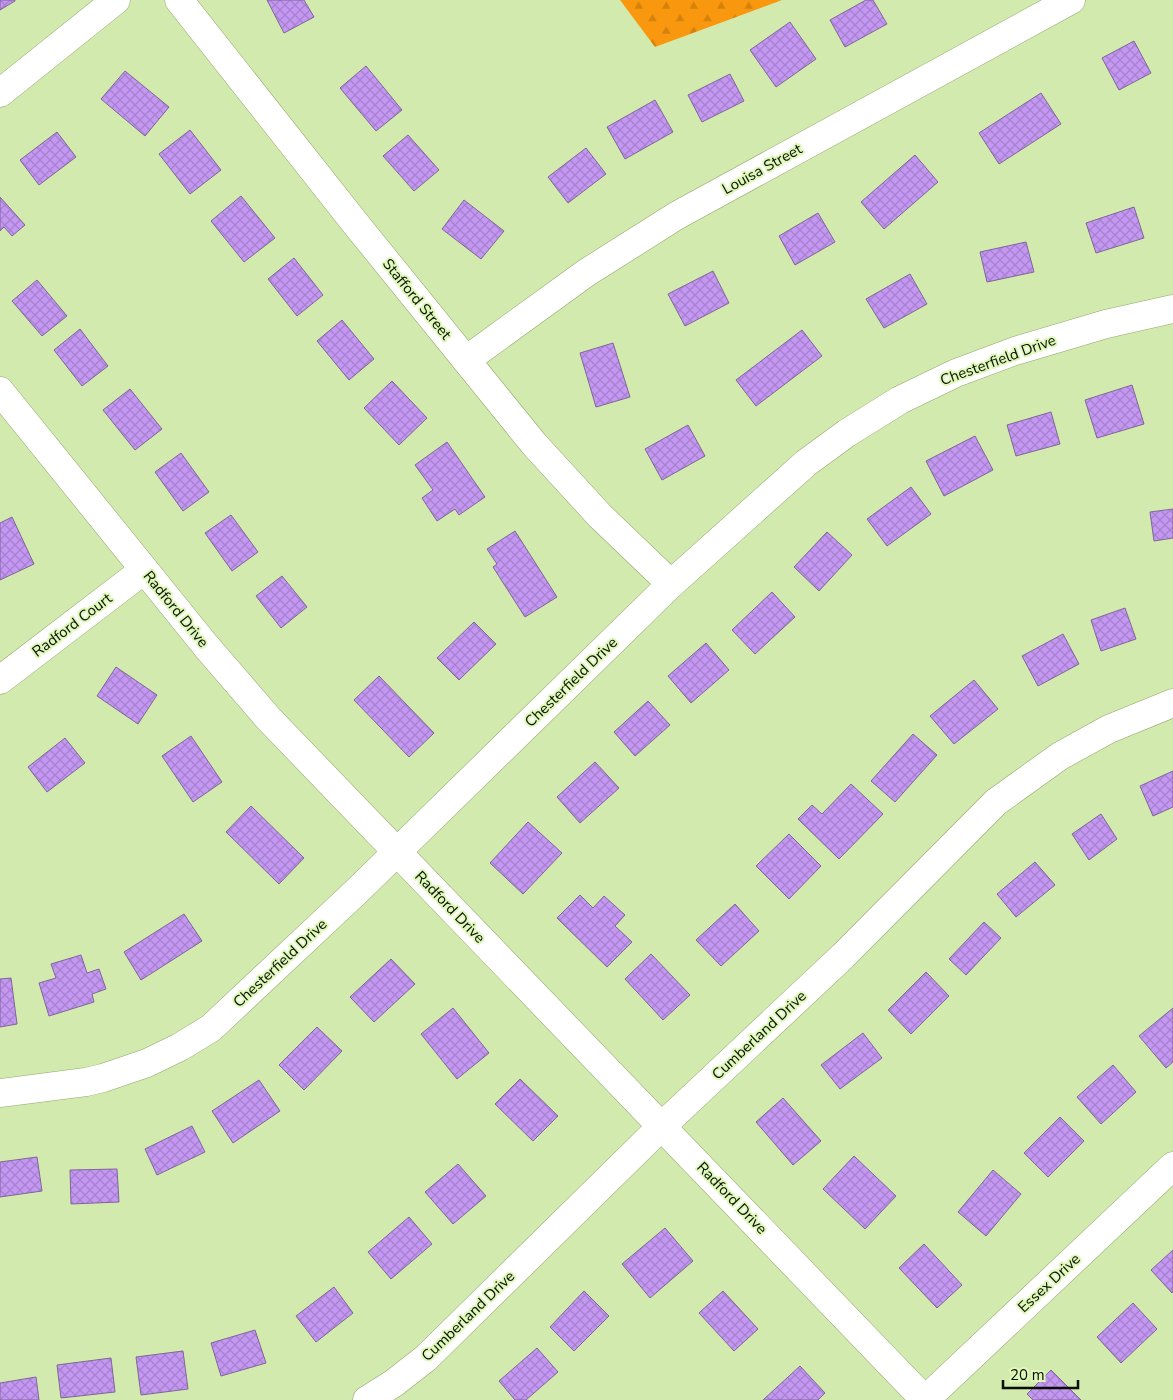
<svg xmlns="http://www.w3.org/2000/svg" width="1173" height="1400" font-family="'Nunito Sans',sans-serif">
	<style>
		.forest { fill: url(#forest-firs) }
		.building { fill: url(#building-cross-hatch); stroke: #7f669a }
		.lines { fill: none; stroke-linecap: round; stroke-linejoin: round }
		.minor-casing { stroke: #91a76d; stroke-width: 29 }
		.minor { stroke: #fff; stroke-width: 28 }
		.labels { text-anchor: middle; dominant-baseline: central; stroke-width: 4; stroke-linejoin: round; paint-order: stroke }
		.street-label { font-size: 15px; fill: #080f00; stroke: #dff8ba }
	</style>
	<defs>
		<pattern id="forest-firs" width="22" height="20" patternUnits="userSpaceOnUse" patternTransform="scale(1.25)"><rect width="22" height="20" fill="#f9980e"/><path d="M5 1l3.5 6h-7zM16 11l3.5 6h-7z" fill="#d4820c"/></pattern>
		<pattern id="building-cross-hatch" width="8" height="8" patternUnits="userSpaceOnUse" patternTransform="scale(1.25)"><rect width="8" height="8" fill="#c397f2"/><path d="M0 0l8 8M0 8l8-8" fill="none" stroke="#a681ce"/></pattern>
	</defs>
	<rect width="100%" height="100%" fill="#d2eaad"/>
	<path class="forest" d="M620,0H782L655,47Z"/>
	<g class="building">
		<path d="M0,0H15V1L0,10Z"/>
		<path d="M267,0H304L314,17L284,33Z"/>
		<path d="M866,0H873L887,24L845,47L830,20Z"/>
		<path d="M790,22L816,59L776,87L750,50Z"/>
		<path d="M1134,41L1151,73L1119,90L1102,58Z"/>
		<path d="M366,66L402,110L376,131L340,88Z"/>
		<path d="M125,71L169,107L145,136L101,99Z"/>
		<path d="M730,74L744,101L702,122L688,95Z"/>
		<path d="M1041,93L1061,124L999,164L979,133Z"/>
		<path d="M655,100L673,132L625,159L607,127Z"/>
		<path d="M190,130L221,170L190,194L159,154Z"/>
		<path d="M57,132L76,157L39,185L20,160Z"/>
		<path d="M408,135L439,170L414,191L383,156Z"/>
		<path d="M586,148L606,174L568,203L548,177Z"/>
		<path d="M915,155L938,182L884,229L861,202Z"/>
		<path d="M241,196L275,238L244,262L211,221Z"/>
		<path d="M0,197L25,225L12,236L4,227L0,231Z"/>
		<path d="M464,200L504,231L481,259L442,229Z"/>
		<path d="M1134,207L1144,238L1096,253L1086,223Z"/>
		<path d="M818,213L835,242L795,265L779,236Z"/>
		<path d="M1026,242L1034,272L987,282L980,252Z"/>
		<path d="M294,258L323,295L297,316L268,279Z"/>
		<path d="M713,271L729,303L685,326L668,294Z"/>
		<path d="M910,274L927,304L884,328L866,299Z"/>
		<path d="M37,280L67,316L42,336L12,301Z"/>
		<path d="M342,320L374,359L349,380L317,341Z"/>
		<path d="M80,329L108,366L82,386L54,350Z"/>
		<path d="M802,330L822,356L756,406L736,380Z"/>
		<path d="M613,343L630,397L596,407L580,353Z"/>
		<path d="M392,381L427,418L399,445L364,408Z"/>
		<path d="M1132,385L1144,424L1097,438L1085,400Z"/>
		<path d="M130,389L162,429L135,450L103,410Z"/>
		<path d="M1051,412L1060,444L1016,456L1007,425Z"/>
		<path d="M688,425L705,456L662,480L645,449Z"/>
		<path d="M975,436L993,470L944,496L926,461Z"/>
		<path d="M447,442L485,497L459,515L455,509L437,521L422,498L433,490L415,465Z"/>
		<path d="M181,453L209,492L183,511L155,472Z"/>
		<path d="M911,487L931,514L887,546L867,519Z"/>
		<path d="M1173,509V538L1154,541L1150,512Z"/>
		<path d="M231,515L258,552L232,571L205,533Z"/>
		<path d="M12,517L34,564L0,580V523Z"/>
		<path d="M515,531L557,597L525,617L493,567L497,564L487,549Z"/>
		<path d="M827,532L852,555L819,591L794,567Z"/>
		<path d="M282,576L307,607L281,628L256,596Z"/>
		<path d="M772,592L795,617L755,654L732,630Z"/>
		<path d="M1125,608L1136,639L1101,651L1091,620Z"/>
		<path d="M474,622L496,644L459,680L437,658Z"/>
		<path d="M1063,634L1079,664L1038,686L1022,656Z"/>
		<path d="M706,643L729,670L691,703L668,676Z"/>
		<path d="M116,667L157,695L138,724L97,696Z"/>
		<path d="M379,676L434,733L409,757L354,700Z"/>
		<path d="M974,680L998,709L954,744L930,716Z"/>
		<path d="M648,701L670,725L635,756L614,732Z"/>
		<path d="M913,734L937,755L895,802L871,781Z"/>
		<path d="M191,736L222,782L193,802L162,756Z"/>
		<path d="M65,738L85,763L47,792L28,767Z"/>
		<path d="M595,762L619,788L580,823L557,797Z"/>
		<path d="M1173,771V807L1153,816L1140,786Z"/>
		<path d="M851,784L883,814L839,859L798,819L812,805L822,814Z"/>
		<path d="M251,806L304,858L279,884L226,832Z"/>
		<path d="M1101,814L1117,839L1089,860L1072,834Z"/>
		<path d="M528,822L562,853L523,894L490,863Z"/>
		<path d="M789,834L821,866L789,899L756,866Z"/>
		<path d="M1035,862L1055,885L1016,917L997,894Z"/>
		<path d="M580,895L593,908L604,896L625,915L615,926L632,942L607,967L557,918Z"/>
		<path d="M735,904L759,931L721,966L696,940Z"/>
		<path d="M184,914L202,941L141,980L124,952Z"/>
		<path d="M984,922L1001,938L966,975L949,959Z"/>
		<path d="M651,954L690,995L663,1020L625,979Z"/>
		<path d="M81,955L87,973L99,969L106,989L92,994L94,1002L49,1016L39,983L56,978L51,964Z"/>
		<path d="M391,959L415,984L374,1022L350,997Z"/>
		<path d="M926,972L949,996L911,1034L888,1010Z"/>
		<path d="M11,978L17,1024L0,1027V979Z"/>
		<path d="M453,1008L489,1053L457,1079L421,1034Z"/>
		<path d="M1173,1008V1062L1166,1068L1139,1036Z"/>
		<path d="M317,1027L342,1051L304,1090L279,1065Z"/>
		<path d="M863,1033L882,1058L840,1089L821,1065Z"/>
		<path d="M1113,1065L1136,1092L1101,1124L1077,1097Z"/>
		<path d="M520,1079L558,1116L533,1141L495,1104Z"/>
		<path d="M259,1080L280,1111L233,1143L212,1111Z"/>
		<path d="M783,1098L821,1141L793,1165L756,1122Z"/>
		<path d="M1060,1117L1084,1141L1048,1177L1024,1153Z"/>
		<path d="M192,1126L205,1152L157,1175L145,1149Z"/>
		<path d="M854,1156L896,1196L865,1229L823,1189Z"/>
		<path d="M37,1157L42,1191L0,1197V1162Z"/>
		<path d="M458,1164L486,1196L453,1224L425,1192Z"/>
		<path d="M117,1169L119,1202L71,1204L70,1170Z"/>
		<path d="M993,1170L1021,1194L986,1236L958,1212Z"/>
		<path d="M409,1217L432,1244L391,1279L368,1252Z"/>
		<path d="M665,1228L693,1261L650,1298L622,1264Z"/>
		<path d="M924,1244L962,1285L937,1308L899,1268Z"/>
		<path d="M1173,1250V1292L1172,1293L1151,1270Z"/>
		<path d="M334,1287L353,1313L316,1342L296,1316Z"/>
		<path d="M584,1291L609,1316L574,1351L550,1327Z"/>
		<path d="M723,1291L758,1329L734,1351L699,1313Z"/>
		<path d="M1133,1303L1157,1329L1121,1363L1097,1337Z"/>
		<path d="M255,1330L266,1363L221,1376L211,1343Z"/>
		<path d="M537,1348L558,1372L526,1400H515L499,1381Z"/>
		<path d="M183,1351L188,1389L141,1395L136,1357Z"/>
		<path d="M111,1358L115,1392L61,1398L57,1365Z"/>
		<path d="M800,1366L825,1393L818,1400H763Z"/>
		<path d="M1051,1370L1081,1400H1033L1027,1394Z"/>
		<path d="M36,1377L39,1400H0V1383Z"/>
	</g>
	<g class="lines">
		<defs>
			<g id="minor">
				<path d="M179,0L355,223L534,444L600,516L671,584"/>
				<path d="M0,93L116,0"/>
				<path d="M466,360L586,273L676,216L1071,0"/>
				<path d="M0,391L206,646L268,718L925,1400"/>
				<path d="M0,680L144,570"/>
				<path d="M0,1093L86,1082L103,1078L147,1063L180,1047L211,1028L358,890L671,584L806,463L847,433L900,400L956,373L1015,351L1106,324L1173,309"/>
				<path d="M367,1400L394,1383L426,1358L662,1126L843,956L996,802L1060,756L1109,729L1173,703"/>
				<path d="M925,1400L1173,1166"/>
			</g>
		</defs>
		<use href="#minor" class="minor-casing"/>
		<use href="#minor" class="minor"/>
	</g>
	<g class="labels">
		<g class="street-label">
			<text transform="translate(762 169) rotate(-29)">Louisa Street</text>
			<text transform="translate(417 299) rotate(51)">Stafford Street</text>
			<text transform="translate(998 360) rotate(-20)">Chesterfield Drive</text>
			<text transform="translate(176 609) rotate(51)">Radford Drive</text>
			<text transform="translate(72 625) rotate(-37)">Radford Court</text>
			<text transform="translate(571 682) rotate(-44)">Chesterfield Drive</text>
			<text transform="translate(450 907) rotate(46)">Radford Drive</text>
			<text transform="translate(280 963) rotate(-43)">Chesterfield Drive</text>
			<text transform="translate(759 1035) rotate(-43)">Cumberland Drive</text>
			<text transform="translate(732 1198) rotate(46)">Radford Drive</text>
			<text transform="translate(1049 1283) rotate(-43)">Essex Drive</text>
			<text transform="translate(468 1316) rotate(-44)">Cumberland Drive</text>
		</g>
	</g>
	<path d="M1003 1380v8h75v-8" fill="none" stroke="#080f00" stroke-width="2.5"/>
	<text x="1010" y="1380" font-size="15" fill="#080f00" stroke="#dff8ba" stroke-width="4" paint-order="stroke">20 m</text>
</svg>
